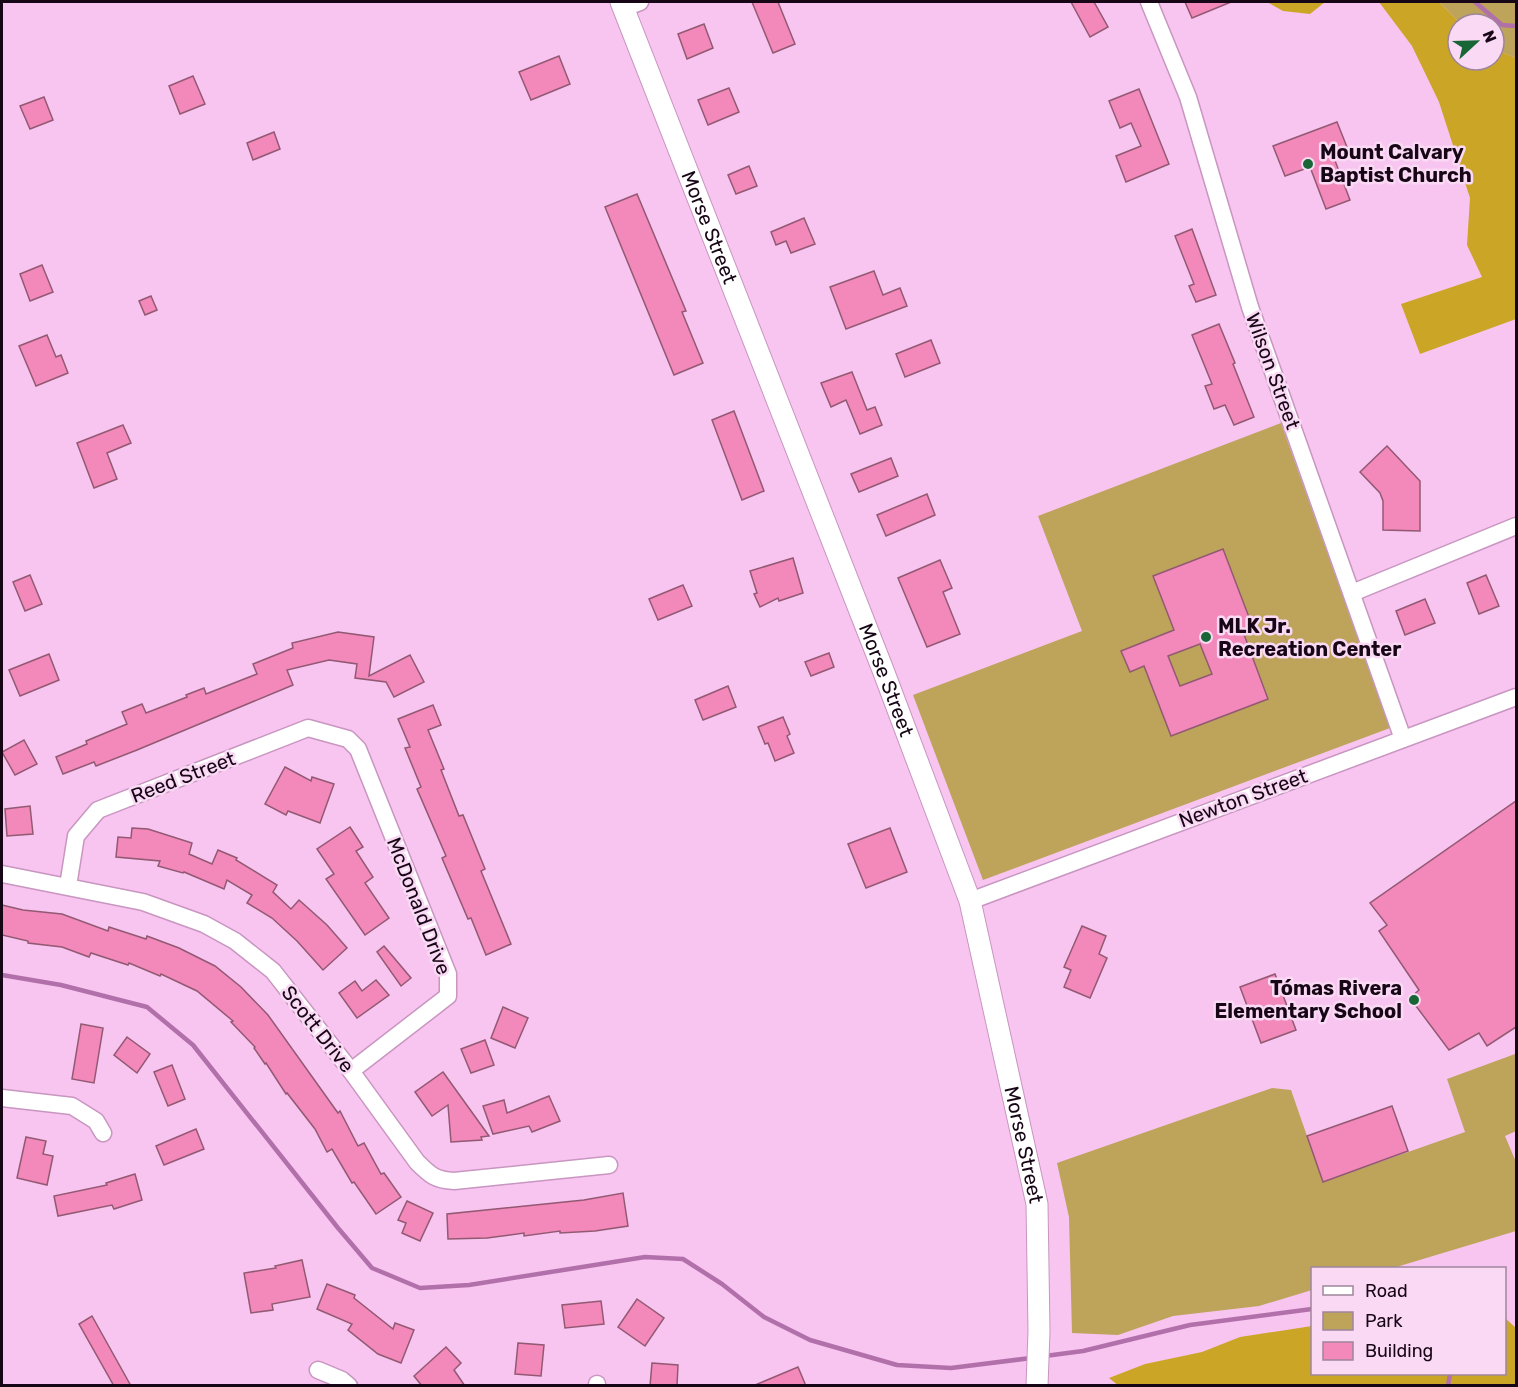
<svg xmlns="http://www.w3.org/2000/svg" width="1518" height="1387" font-family="Rubik,sans-serif">
	<style>
		.green { fill: #bda45a }
		.forest { fill: #cba626 }
		.lines { fill: none; stroke-linecap: round; stroke-linejoin: round }
		.stream { stroke: #b270aa; stroke-width: 4.5 }
		.building { fill: #f388ba; stroke: #925973; stroke-width: 1.5; fill-rule: evenodd }
		.minor-casing { stroke: #c896c0; stroke-width: 19 }
		.tertiary-casing { stroke: #c896c0; stroke-width: 23 }
		.minor { stroke: #fff; stroke-width: 16 }
		.tertiary { stroke: #fff; stroke-width: 21 }
		.poi-dot { fill: #186636; stroke: #f9d9f4; stroke-width: 2 }
		.labels { text-anchor: middle; dominant-baseline: central; stroke-width: 5; stroke-linejoin: round; paint-order: stroke }
		.poi-label { font-size: 20px; font-weight: bold; fill: #170615; stroke: #f9d9f4; text-anchor: start }
		.street-label { font-size: 20px; fill: #170615; stroke: #f9d9f4 }
	</style>
	<rect width="100%" height="100%" fill="#f8c4f0"/>
	<g class="green">
		<path d="M1439,2H1516V58L1494,49V24H1461Z"/>
		<path d="M1281,423L1390,728L983,880L913,695L1082,631L1038,516Z"/>
		<path d="M1515,1054L1516,1131L1505,1136L1516,1162V1231L1393,1268H1312V1290L1259,1306L1173,1316L1118,1335L1072,1333L1069,1217L1057,1163L1272,1088L1291,1090L1323,1182L1465,1132L1447,1079Z"/>
	</g>
	<g class="forest">
		<path d="M1267,2H1325L1310,14L1283,11Z"/>
		<path d="M1379,2H1439L1461,24H1458V60H1494V49L1516,58V319L1420,354L1401,304L1482,277L1467,245L1470,198L1439,102L1412,46Z"/>
		<path d="M1505,1318L1516,1328V1385L1119,1386L1109,1378L1145,1364L1202,1352L1240,1337L1312,1326V1374H1504Z"/>
	</g>
	<g class="lines">
		<g class="stream">
			<path d="M1475,2L1502,25L1516,26"/>
			<path d="M2,975L61,985L147,1007L193,1045L338,1228L372,1268L420,1288L469,1285L645,1257L683,1259L722,1284L764,1317L810,1340L897,1365L951,1368L1031,1358"/>
			<path d="M1045,1356L1083,1351L1190,1325L1312,1309"/>
			<path d="M1448,1386L1450,1374"/>
		</g>
	</g>
	<g class="building">
		<path d="M752,2H778L795,44L773,53Z"/>
		<path d="M1071,2H1094L1108,27L1090,37Z"/>
		<path d="M1185,2H1231L1192,18Z"/>
		<path d="M704,24L713,48L687,59L678,34Z"/>
		<path d="M559,56L570,84L531,100L519,72Z"/>
		<path d="M193,76L205,104L180,114L169,86Z"/>
		<path d="M729,88L739,112L708,125L698,100Z"/>
		<path d="M1139,89L1169,164L1126,182L1116,156L1141,146L1131,123L1120,128L1109,101Z"/>
		<path d="M44,97L53,120L30,129L20,106Z"/>
		<path d="M1337,122L1349,152L1334,158L1350,200L1326,209L1310,167L1285,176L1273,146Z"/>
		<path d="M274,132L280,149L253,160L247,143Z"/>
		<path d="M749,166L757,186L736,194L728,175Z"/>
		<path d="M637,194L686,311L682,312L703,363L674,375L605,207Z"/>
		<path d="M804,218L815,244L791,253L786,241L776,245L771,232Z"/>
		<path d="M1192,229L1216,295L1196,302L1189,286L1194,284L1175,236Z"/>
		<path d="M42,265L53,292L30,301L20,274Z"/>
		<path d="M874,271L883,295L900,288L907,306L846,329L830,287Z"/>
		<path d="M151,296L157,310L145,315L139,301Z"/>
		<path d="M1219,324L1235,363L1233,364L1254,417L1234,425L1225,405L1214,409L1205,386L1212,384L1192,335Z"/>
		<path d="M47,335L56,357L61,355L68,373L36,386L19,346Z"/>
		<path d="M931,340L940,363L905,377L896,354Z"/>
		<path d="M852,372L867,410L875,407L882,425L860,434L846,400L831,407L821,383Z"/>
		<path d="M734,411L764,491L742,500L712,420Z"/>
		<path d="M123,425L131,443L107,453L117,479L94,488L77,443Z"/>
		<path d="M1387,446L1420,481V531L1383,530V501L1380,493L1360,472Z"/>
		<path d="M891,458L898,476L859,492L851,474Z"/>
		<path d="M927,494L935,515L886,536L877,515Z"/>
		<path d="M1223,549L1252,625L1242,629L1268,699L1171,736L1144,666L1130,672L1121,651L1174,630L1153,576ZM1200,644L1212,674L1180,686L1168,656Z"/>
		<path d="M793,558L803,593L779,601L778,598L760,607L754,594L757,593L750,571Z"/>
		<path d="M940,560L952,588L943,592L960,634L927,647L898,578Z"/>
		<path d="M30,575L42,604L25,611L13,582Z"/>
		<path d="M1486,575L1499,606L1479,614L1467,583Z"/>
		<path d="M683,585L692,606L658,620L649,599Z"/>
		<path d="M1425,599L1435,623L1405,635L1396,611Z"/>
		<path d="M338,632L374,637L369,676L410,655L424,682L394,697L386,682L355,678L357,664L329,660L287,670L293,685L137,750L96,766L94,762L63,774L56,757L87,744L86,741L127,724L122,712L142,704L146,713L187,697L186,695L204,688L206,694L257,674L253,664L293,648L292,643Z"/>
		<path d="M829,653L834,667L811,676L805,662Z"/>
		<path d="M49,654L59,680L20,696L9,670Z"/>
		<path d="M728,686L736,707L703,720L695,700Z"/>
		<path d="M433,705L441,725L428,730L444,769L441,770L459,816L463,815L485,869L481,871L511,944L486,955L471,918L468,919L442,858L446,856L417,789L421,787L405,748L410,747L398,719Z"/>
		<path d="M783,717L790,734L787,736L794,753L775,761L768,743L765,744L758,727Z"/>
		<path d="M24,740L37,764L15,775L2,752Z"/>
		<path d="M285,767L311,781L312,777L334,784L320,823L288,811L286,815L265,804Z"/>
		<path d="M1516,801V1027L1487,1046L1479,1033L1449,1050L1410,998L1419,990L1379,931L1387,925L1370,903Z"/>
		<path d="M30,806L33,834L7,836L5,809Z"/>
		<path d="M350,827L363,847L356,851L373,877L365,883L389,918L365,935L326,879L334,874L317,849Z"/>
		<path d="M132,828L148,829L192,843L189,854L212,864L218,850L237,858L236,860L277,885L273,892L291,909L299,900L327,925L347,948L323,970L297,941L272,918L247,903L252,895L227,880L224,889L184,872L183,873L158,866L160,861L116,857L118,837L131,838Z"/>
		<path d="M890,828L907,872L866,888L848,844Z"/>
		<path d="M2,905L23,910L62,914L108,931L109,927L146,939L147,936L179,948L215,966L241,987L268,1015L338,1113L340,1111L358,1146L364,1143L381,1174L384,1173L401,1197L376,1214L354,1182L352,1183L332,1149L327,1152L315,1129L287,1093L286,1094L266,1063L265,1064L254,1048L255,1047L231,1022L233,1021L197,991L161,974L160,976L129,963L128,965L91,953L89,957L62,947L28,943V941L2,935Z"/>
		<path d="M1082,926L1106,936L1099,954L1107,958L1090,998L1064,987L1071,970L1064,967Z"/>
		<path d="M384,946L411,978L401,986L377,952Z"/>
		<path d="M1275,974L1296,1030L1261,1043L1240,987Z"/>
		<path d="M376,980L389,995L357,1018L339,993L355,981L362,991Z"/>
		<path d="M503,1007L528,1018L515,1048L491,1038Z"/>
		<path d="M81,1024L103,1028L94,1083L72,1079Z"/>
		<path d="M127,1037L150,1054L137,1073L114,1055Z"/>
		<path d="M485,1040L494,1065L471,1073L461,1049Z"/>
		<path d="M172,1065L185,1099L168,1106L154,1072Z"/>
		<path d="M443,1072L489,1136L481,1137L482,1140L451,1142L448,1105L432,1116L415,1092Z"/>
		<path d="M549,1096L560,1121L532,1132L529,1126L493,1134L483,1106L504,1100L507,1113Z"/>
		<path d="M1392,1106L1408,1151L1323,1182L1307,1136Z"/>
		<path d="M196,1129L204,1149L164,1165L156,1146Z"/>
		<path d="M26,1137L46,1141L43,1154L53,1156L47,1185L17,1178Z"/>
		<path d="M135,1174L142,1200L114,1209L112,1205L58,1216L54,1196L107,1185L106,1183Z"/>
		<path d="M623,1193L628,1226L595,1231L560,1233V1231L524,1236V1233L487,1238L448,1239L447,1214L584,1200Z"/>
		<path d="M407,1201L433,1213L420,1241L402,1233L406,1223L398,1220Z"/>
		<path d="M302,1260L310,1297L272,1304L273,1310L251,1313L244,1273L276,1268L275,1266Z"/>
		<path d="M327,1284L355,1295L354,1298L393,1329L395,1323L414,1330L401,1363L378,1354L348,1330L352,1324L317,1309Z"/>
		<path d="M637,1299L664,1318L645,1346L618,1327Z"/>
		<path d="M601,1301L604,1324L565,1328L562,1305Z"/>
		<path d="M92,1316L131,1386H114L79,1324Z"/>
		<path d="M518,1343L544,1345L541,1376L515,1374Z"/>
		<path d="M446,1347L461,1363L454,1370L465,1386H422L414,1376Z"/>
		<path d="M652,1363L678,1365L677,1386H650Z"/>
		<path d="M798,1367L806,1386H755V1385Z"/>
	</g>
	<g class="lines">
		<defs>
			<g id="minor">
				<path d="M1149,2L1188,97L1250,307L1403,739"/>
				<path d="M624,8L640,2"/>
				<path d="M1352,593L1516,526"/>
				<path d="M2,874L143,902L204,924L235,941L273,971L351,1071L417,1162C430,1175 435,1180 454,1181L609,1165"/>
				<path d="M68,886L76,836L98,810L308,728L348,739L358,749L448,974V996L351,1071"/>
				<path d="M970,901L1516,697"/>
				<path d="M2,1098L72,1106L96,1121L103,1133"/>
				<path d="M318,1370L342,1380L349,1386"/>
				<path d="M597,1384V1386"/>
			</g>
			<g id="tertiary">
				<path id="s1" d="M621,2L883,670L970,901L1037,1204L1039,1331L1037,1386"/>
			</g>
		</defs>
		<use href="#minor" class="minor-casing"/>
		<use href="#tertiary" class="tertiary-casing"/>
		<use href="#minor" class="minor"/>
		<use href="#tertiary" class="tertiary"/>
	</g>
	<g class="poi-dot">
		<circle cx="1308" cy="164" r="6"/>
		<circle cx="1206" cy="637" r="6"/>
		<circle cx="1414" cy="1000" r="6"/>
	</g>
	<g class="labels">
		<g class="poi-label">
			<text x="1320" y="152">Mount Calvary<tspan x="1320" dy="23">Baptist Church</tspan></text>
			<text x="1218" y="626">MLK Jr.<tspan x="1218" dy="23">Recreation Center</tspan></text>
			<text x="1402" y="988" text-anchor="end">Tómas Rivera<tspan x="1402" dy="23">Elementary School</tspan></text>
		</g>
		<g class="street-label">
			<text stroke="none"><textPath href="#s1" startOffset="242">Morse Street</textPath></text>
			<text transform="translate(1273 371) rotate(70)">Wilson Street</text>
			<text stroke="none"><textPath href="#s1" startOffset="728">Morse Street</textPath></text>
			<text transform="translate(183 777) rotate(-21)">Reed Street</text>
			<text transform="translate(1243 798) rotate(-20)">Newton Street</text>
			<text transform="translate(419 906) rotate(69)">McDonald Drive</text>
			<text transform="translate(318 1029) rotate(52)">Scott Drive</text>
			<text stroke="none"><textPath href="#s1" startOffset="1214">Morse Street</textPath></text>
		</g>
	</g>
	<rect width="1518" height="1387" fill="none" stroke="#170615" stroke-width="6"/>
	<rect x="1311" y="1267" width="195" height="108" fill="#f9d9f4" stroke="#9f859b" stroke-width="1.5"/>
	<rect x="1323" y="1286" width="30" height="9" fill="#ffffff" stroke="#9f859b" stroke-width="1.5"/>
	<text x="1365" y="1297" font-size="18" fill="#170615">Road</text>
	<rect x="1323" y="1312" width="30" height="18" fill="#bda45a" stroke="#9f859b" stroke-width="1.5"/>
	<text x="1365" y="1327" font-size="18" fill="#170615">Park</text>
	<rect x="1323" y="1342" width="30" height="18" fill="#f388ba" stroke="#9f859b" stroke-width="1.5"/>
	<text x="1365" y="1357" font-size="18" fill="#170615">Building</text>
	<g transform="translate(1476 42) rotate(68)"><circle r="28" fill="#f9d9f4" stroke="#9f859b" stroke-width="1.5"/>
	<path d="M0-4.5L10 22L0 15L-10 22Z" fill="#186636"/>
	<text y="-9" font-size="16" font-weight="bold" text-anchor="middle" fill="#170615">N</text>
	</g>
</svg>
